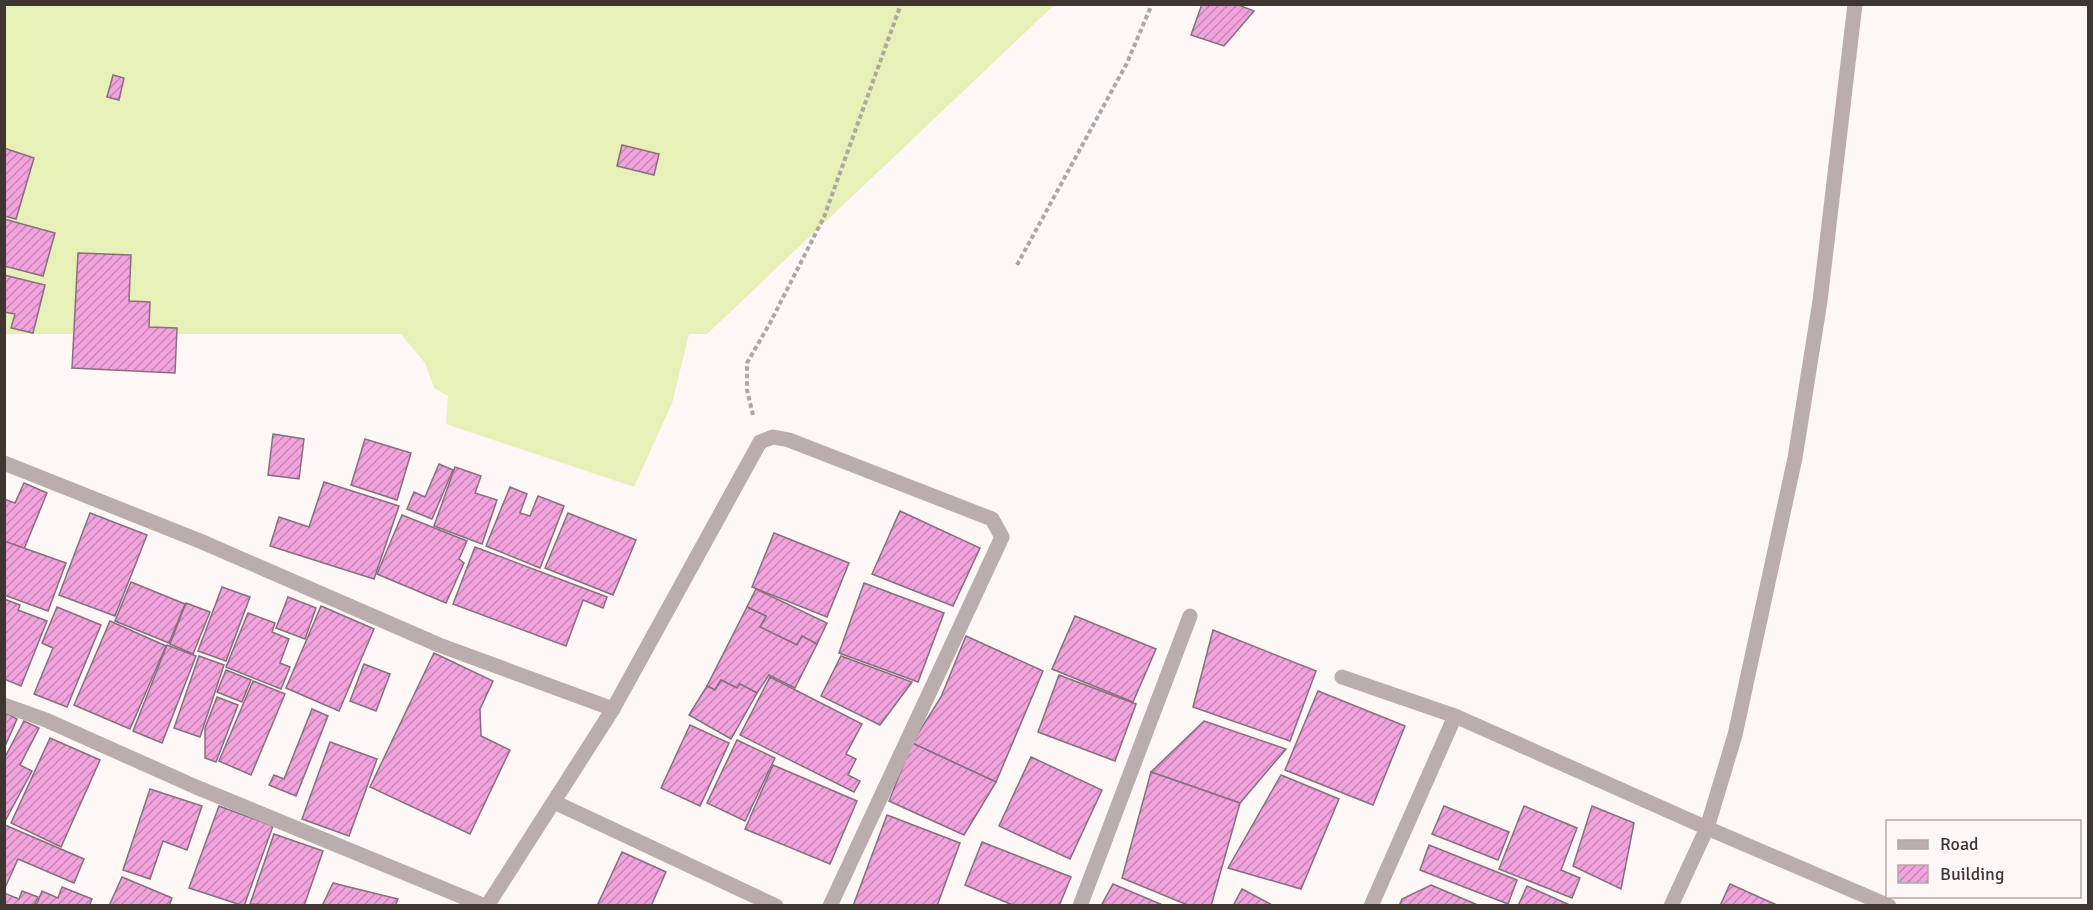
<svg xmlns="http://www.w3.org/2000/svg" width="2093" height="910" font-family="Signika,sans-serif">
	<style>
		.garden { fill: #e6f0b7 }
		.building { fill: url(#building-hatch); stroke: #86707f; stroke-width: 1.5 }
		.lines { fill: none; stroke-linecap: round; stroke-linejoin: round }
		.path { stroke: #aea6a3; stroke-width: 4; stroke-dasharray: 4.5 3; stroke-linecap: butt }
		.minor { stroke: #baadac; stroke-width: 15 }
		.tertiary { stroke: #baadac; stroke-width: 15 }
	</style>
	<defs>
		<pattern id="building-hatch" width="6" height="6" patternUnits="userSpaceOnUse" patternTransform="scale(1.5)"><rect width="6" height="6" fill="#f2a2dc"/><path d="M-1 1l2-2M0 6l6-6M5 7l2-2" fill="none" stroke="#c585b3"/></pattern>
	</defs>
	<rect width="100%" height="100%" fill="#fdf7f5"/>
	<path class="garden" d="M4,5H1054L707,334H689L672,403L634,487L446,424L448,396L434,388L425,363L401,334H5Z"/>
	<g class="building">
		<path d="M1202,4H1236L1254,11L1224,46L1191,35Z"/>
		<path d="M113,75L124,78L119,100L107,97Z"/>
		<path d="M622,145L659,154L654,175L617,166Z"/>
		<path d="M4,148L34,158L16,219L4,216Z"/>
		<path d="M4,219L55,233L43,276L4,266Z"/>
		<path d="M78,253L131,255L129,301L150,302L149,327L177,328L175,373L72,368Z"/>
		<path d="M4,275L45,285L33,333L11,328L15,314L4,312Z"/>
		<path d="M273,434L304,439L299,479L268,475Z"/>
		<path d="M365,439L411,453L397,500L351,485Z"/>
		<path d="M439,464L453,470L432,519L407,509L414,492L425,497Z"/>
		<path d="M455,467L481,476L475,493L497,500L482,544L434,526Z"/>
		<path d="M324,482L399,506L374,579L270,546L279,517L309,527Z"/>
		<path d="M24,483L47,493L24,549L4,541V499L15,503Z"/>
		<path d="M510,487L527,494L520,513L530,516L538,496L564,506L540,568L486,546Z"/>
		<path d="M900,511L980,548L953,606L872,574Z"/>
		<path d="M90,513L147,535L115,616L59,595Z"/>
		<path d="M568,513L636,540L613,595L545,568Z"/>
		<path d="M402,515L467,541L459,559L464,563L446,603L377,574Z"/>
		<path d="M774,533L849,563L827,617L752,587Z"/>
		<path d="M4,541L66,563L48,611L4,595Z"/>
		<path d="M475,547L607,597L603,608L583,600L566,646L453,604Z"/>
		<path d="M131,582L185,604L169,643L115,621Z"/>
		<path d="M864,583L944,613L918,682L839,653Z"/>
		<path d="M222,587L250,597L226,661L198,651Z"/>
		<path d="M756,589L827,623L817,644L802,636L797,645L760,627L766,616L747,607Z"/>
		<path d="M288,597L316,608L305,639L276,628Z"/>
		<path d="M4,599L20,605L18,610L47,621L21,686L4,679Z"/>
		<path d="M186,603L210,612L193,654L170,644Z"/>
		<path d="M321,606L374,629L339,711L286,688Z"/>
		<path d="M57,607L101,625L67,707L34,694L53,648L42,643Z"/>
		<path d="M747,607L766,616L760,627L797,645L802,636L817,644L795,688L769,675L757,693L740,684L737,688L721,680L715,690L707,686Z"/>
		<path d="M248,613L275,623L272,632L289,639L280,663L290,667L281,689L226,667Z"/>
		<path d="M1075,616L1156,649L1133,702L1052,669Z"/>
		<path d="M110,621L166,646L130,729L74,705Z"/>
		<path d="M1213,630L1316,671L1290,741L1193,707Z"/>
		<path d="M966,636L1043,671L996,782L912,743L941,697Z"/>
		<path d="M167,645L196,656L162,743L133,731Z"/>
		<path d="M434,653L493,681L480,709L481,736L510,750L470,834L370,787Z"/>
		<path d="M199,656L224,665L200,737L174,728Z"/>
		<path d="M841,656L912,682L880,725L821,696Z"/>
		<path d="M364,664L390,674L376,711L350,701Z"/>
		<path d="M226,670L251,680L242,702L217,692Z"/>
		<path d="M1059,675L1136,704L1115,761L1038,732Z"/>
		<path d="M770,677L862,724L846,754L856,759L848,775L860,781L854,792L740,735Z"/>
		<path d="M721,680L737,688L740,684L757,693L731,739L689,715L707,686L715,690Z"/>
		<path d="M253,681L285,694L251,775L219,761Z"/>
		<path d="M1318,691L1405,726L1373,805L1285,770Z"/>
		<path d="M217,697L238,705L216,762L205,758V728Z"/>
		<path d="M312,709L328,716L296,796L269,785L274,775L284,779Z"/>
		<path d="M6,713L17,719L6,744L4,743Z"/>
		<path d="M24,721L39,728L20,765L32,771L4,823V759Z"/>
		<path d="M1204,721L1286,749L1240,803L1151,772Z"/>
		<path d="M690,725L729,743L700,806L661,788Z"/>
		<path d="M50,738L100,760L61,847L11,823Z"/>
		<path d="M737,740L775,758L745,821L707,803Z"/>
		<path d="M330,742L377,759L349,836L302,819Z"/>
		<path d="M912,743L996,782L964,835L889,801Z"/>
		<path d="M1031,757L1102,790L1070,859L999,826Z"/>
		<path d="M773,765L857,801L830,864L745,829Z"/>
		<path d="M1151,772L1240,803L1211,906H1190L1122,878Z"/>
		<path d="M1281,775L1339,799L1301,889L1228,868Z"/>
		<path d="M150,789L202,806L187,850L163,841L150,879L123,870Z"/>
		<path d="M219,806L273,826L244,906L189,888Z"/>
		<path d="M1444,806L1509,832L1498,860L1432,834Z"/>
		<path d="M1524,806L1577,828L1561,870L1580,878L1572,898L1499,869Z"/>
		<path d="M1592,806L1634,823L1621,889L1573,866Z"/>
		<path d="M887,815L960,843L937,906H853Z"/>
		<path d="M5,825L84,859L74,883L18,859L4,890Z"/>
		<path d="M274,834L323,851L304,906L250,904Z"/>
		<path d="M982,842L1071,877L1059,906H1015L965,885Z"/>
		<path d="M1429,845L1517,880L1508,904L1420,870Z"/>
		<path d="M622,852L666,872L651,906H597Z"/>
		<path d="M122,877L172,898L169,906H109Z"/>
		<path d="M333,883L398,899L395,906H322Z"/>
		<path d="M1113,884L1165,906H1101Z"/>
		<path d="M1730,884L1779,906H1720Z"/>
		<path d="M1431,885L1480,906H1399L1402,899Z"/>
		<path d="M1527,886L1572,906H1518Z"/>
		<path d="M62,887L92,899L89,906H36L42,891L58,898Z"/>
		<path d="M1242,889L1274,906H1233Z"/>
		<path d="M22,891L38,897L34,906H4V893L19,899Z"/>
	</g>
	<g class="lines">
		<g class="path">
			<path d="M1017,265L1127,63L1152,4"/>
			<path d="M753,415L747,390V363L770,323L824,217L901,4"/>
		</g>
		<g class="minor">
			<path d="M4,463L200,541L439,645L613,709"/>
			<path d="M1342,677L1455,716L1707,828L1889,906"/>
			<path d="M4,705L46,720L196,787L485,906"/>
			<path d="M554,802L776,906"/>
			<path d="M487,906L613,709L760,442L773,437L789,440L992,519L1002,537L830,906"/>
			<path d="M1080,906L1190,616"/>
			<path d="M1371,906L1455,716"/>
		</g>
		<path class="tertiary" d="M1671,906L1707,828L1735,735L1795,458L1820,301L1855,4"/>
	</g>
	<rect width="2093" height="910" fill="none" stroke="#403631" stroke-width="12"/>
	<rect x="1886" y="820" width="195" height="78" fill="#fdf7f5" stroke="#b1aaa7" stroke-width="1.5"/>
	<rect x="1898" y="840" width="30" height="9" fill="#baadac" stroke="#b1aaa7" stroke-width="1.5"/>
	<text x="1940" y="850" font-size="18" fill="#403631">Road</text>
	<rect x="1898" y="865" width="30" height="18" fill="url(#building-hatch)" stroke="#b1aaa7" stroke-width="1.5"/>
	<text x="1940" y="880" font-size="18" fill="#403631">Building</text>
</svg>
